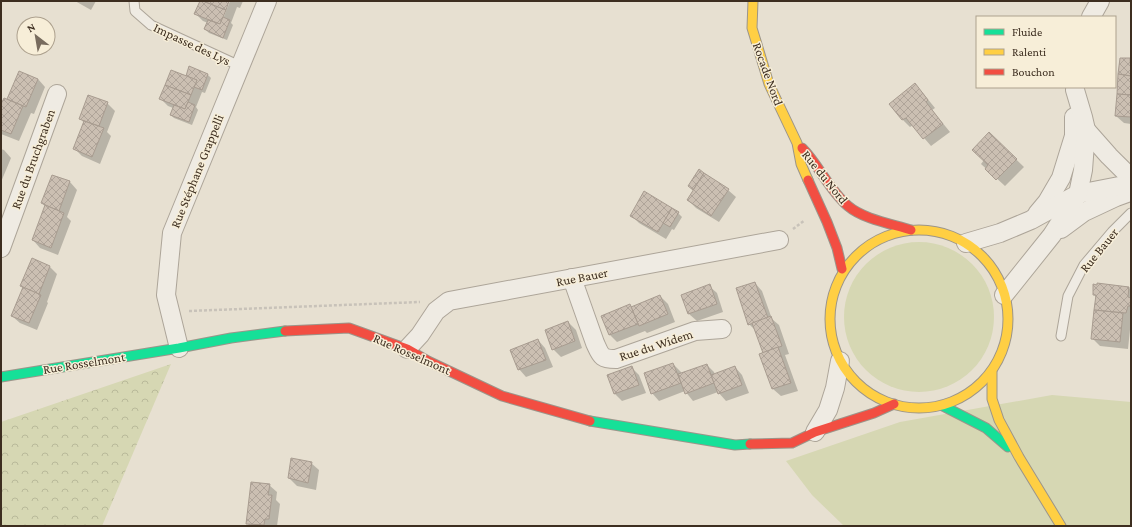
<svg xmlns="http://www.w3.org/2000/svg" width="1132" height="527" font-family="'Crimson Pro',serif">
	<style>
		.green { fill: #d6d7b3 }
		.forest { fill: url(#forest-crowns) }
		.shadow { fill: #0003 }
		.building { fill: url(#building-cross-hatch); stroke: #a89c90 }
		.lines { fill: none; stroke-linecap: round; stroke-linejoin: round }
		.lane-casing { stroke: #ada599; stroke-width: 11 }
		.street-casing { stroke: #ada599; stroke-width: 20 }
		.fast-casing { stroke: #9c958a; stroke-width: 11 }
		.slow-casing { stroke: #9c958a; stroke-width: 11 }
		.jam-casing { stroke: #9c958a; stroke-width: 11 }
		.path { stroke: #c8c2b9; stroke-width: 2.5; stroke-dasharray: 3 2; stroke-linecap: butt }
		.lane { stroke: #efebe3; stroke-width: 9 }
		.street { stroke: #efebe3; stroke-width: 18 }
		.fast { stroke: #16e098; stroke-width: 9 }
		.slow { stroke: #ffcf43; stroke-width: 9 }
		.jam { stroke: #f24e42; stroke-width: 9 }
		.labels { text-anchor: middle; dominant-baseline: central; stroke-width: 3; stroke-linejoin: round; paint-order: stroke }
		.street-label { font-size: 13px; fill: #3d2e20; stroke: #f7eed8 }
	</style>
	<defs>
		<pattern id="forest-crowns" width="20" height="18" patternUnits="userSpaceOnUse"><rect width="20" height="18" fill="#d6d7b3"/><path d="M2 6a3 3 0 1 1 6 0M12 15a3 3 0 1 1 6 0" fill="none" stroke="#b9b99a"/></pattern>
		<pattern id="building-cross-hatch" width="8" height="8" patternUnits="userSpaceOnUse"><rect width="8" height="8" fill="#cbbfb2"/><path d="M0 0l8 8M0 8l8-8" fill="none" stroke="#afa499"/></pattern>
	</defs>
	<rect width="100%" height="100%" fill="#e7e0d1"/>
	<g class="green">
		<circle cx="919" cy="317" r="75"/>
		<path d="M1052,395L1131,402V526H844L812,495L786,461L900,422Z"/>
	</g>
	<path class="forest" d="M171,364L102,526H1V422Z"/>
	<g class="shadow">
		<path d="M75,1H96L91,10Z"/>
		<path d="M201,1H228L217,28L219,29L230,1H243L240,8L237,7L231,23L233,25L227,40L209,33L205,29L208,23L203,21L196,14Z"/>
		<path d="M1130,59L1131,60V124L1124,123L1116,116Z"/>
		<path d="M20,72L38,79L45,87L34,114L31,113L19,141L1,134V107L7,100Z"/>
		<path d="M207,74L211,78L205,93L202,92L196,107L198,110L192,125L174,118L171,115L173,108L168,106L161,99L190,79Z"/>
		<path d="M915,84L922,92L935,108L932,110L950,132L931,146L913,125L910,127L903,120L890,104Z"/>
		<path d="M107,103L115,111L107,132L111,136L100,164L82,156L75,149L84,123L80,118Z"/>
		<path d="M989,133L1024,167L1005,186L981,164L984,160Z"/>
		<path d="M1,149L4,150L11,158L1,182Z"/>
		<path d="M699,171L728,190L736,197L719,222L696,208L688,200L694,190H693Z"/>
		<path d="M53,176L70,182L77,190L67,217L71,221L58,255L40,248L33,240L45,206L42,203Z"/>
		<path d="M678,213L682,217L674,230L672,229L666,239L639,223L631,215Z"/>
		<path d="M32,259L50,267L57,274L47,302L48,303L37,330L20,323L12,316L23,288L22,286Z"/>
		<path d="M755,283L762,291L772,319L779,325L789,354L785,355L798,391L781,396L773,389L760,354L764,353L756,331L749,324Z"/>
		<path d="M709,286L717,293L723,312L697,321L689,314Z"/>
		<path d="M1098,286L1129,288L1131,290V320L1128,349L1100,346L1092,338L1096,297L1094,295Z"/>
		<path d="M660,296L668,304L675,322L647,333L645,331L617,342L609,334L630,305L632,307Z"/>
		<path d="M568,322L576,330L582,348L561,357L553,349Z"/>
		<path d="M538,340L545,348L553,367L526,377L519,369Z"/>
		<path d="M673,364L681,372V374L707,365L714,372L715,375L735,367L742,375L749,393L726,401L718,392L693,401L685,391L659,401L652,393Z"/>
		<path d="M632,368L639,375L646,393L622,401L615,394Z"/>
		<path d="M311,463L319,470L316,490L297,486L289,478Z"/>
		<path d="M269,485L277,492L276,500L280,504L277,526H250L247,523Z"/>
	</g>
	<g class="building">
		<path d="M200,1H203L226,10L220,24L194,14Z"/>
		<path d="M203,1H229L226,10Z"/>
		<path d="M223,17L230,20L223,38L204,29L208,20L220,24Z"/>
		<path d="M1120,58H1130L1131,76L1118,74Z"/>
		<path d="M189,66L208,74L202,90L194,87L197,80L186,76Z"/>
		<path d="M171,70L197,80L191,95L165,85Z"/>
		<path d="M19,71L38,79L26,107L7,99Z"/>
		<path d="M1118,74L1131,76V95L1117,94Z"/>
		<path d="M915,83L928,100L926,102L943,124L923,139L906,118L902,120L889,104Z"/>
		<path d="M165,85L191,95L185,109L159,99Z"/>
		<path d="M1117,94L1131,95V117L1115,116Z"/>
		<path d="M88,95L108,102L99,126L79,119Z"/>
		<path d="M4,98L23,106L11,134L1,130V104Z"/>
		<path d="M188,102L195,105L189,122L170,115L174,105L185,109Z"/>
		<path d="M84,121L104,128L92,157L73,149Z"/>
		<path d="M989,132L1017,159L996,180L985,169L988,165L972,150Z"/>
		<path d="M699,169L704,173L693,190L688,186Z"/>
		<path d="M704,173L729,189L711,216L687,200Z"/>
		<path d="M52,175L70,181L59,211L41,203Z"/>
		<path d="M644,191L672,208L658,232L630,216Z"/>
		<path d="M45,205L64,213L51,248L32,240Z"/>
		<path d="M672,208L679,212L670,227L663,223Z"/>
		<path d="M32,258L50,266L39,294L20,286Z"/>
		<path d="M755,282L768,318L748,325L736,288Z"/>
		<path d="M1097,283L1129,287L1128,297L1131,298V300L1130,306H1128L1126,313L1094,310L1096,295H1093V284L1097,285Z"/>
		<path d="M710,284L717,304L688,314L681,295Z"/>
		<path d="M23,287L41,295L29,323L11,316Z"/>
		<path d="M660,295L668,314L639,326L631,307Z"/>
		<path d="M630,304L638,324L609,335L601,316Z"/>
		<path d="M1094,310L1123,313L1120,342L1091,339Z"/>
		<path d="M771,316L782,346L763,353L752,323Z"/>
		<path d="M568,321L575,341L552,350L545,330Z"/>
		<path d="M538,339L546,360L518,370L510,350Z"/>
		<path d="M778,347L791,383L772,389L759,354Z"/>
		<path d="M673,363L681,383L651,394L644,373Z"/>
		<path d="M707,364L714,383L685,394L678,374Z"/>
		<path d="M632,366L639,385L614,394L607,375Z"/>
		<path d="M735,366L742,385L718,394L711,375Z"/>
		<path d="M291,458L312,462L308,483L288,478Z"/>
		<path d="M251,482L270,484L268,495H272L269,519H265L264,525L246,524Z"/>
	</g>
	<g class="lines">
		<defs>
			<g id="lane">
				<path d="M134,1L135,11L151,25L240,66"/>
				<path d="M1061,336L1068,296L1084,265L1112,232L1131,213"/>
			</g>
			<g id="street">
				<path d="M1091,17L1100,1"/>
				<path d="M1086,130L1109,156L1131,178"/>
				<path d="M1037,214L1047,202L1061,178L1074,136V117"/>
				<path d="M1061,229L1084,212L1116,197L1130,192"/>
				<path d="M966,243L1000,233L1031,220L1078,194L1119,186L1131,187"/>
				<path d="M1,248L57,94"/>
				<path d="M572,278L595,343C601,356 601,359 616,359L695,331L722,329"/>
				<path d="M1004,295L1052,235L1078,194L1083,170L1086,130L1083,117L1075,90"/>
				<path d="M179,348L166,295L172,233L267,1"/>
				<path d="M407,349L420,335L436,311L449,301L779,240"/>
				<path d="M815,432L828,410L835,388L840,361"/>
			</g>
			<g id="fast">
				<path d="M1,377L179,348L231,338L285,331"/>
				<path d="M943,406L986,428L1008,447"/>
				<path d="M590,421L735,445L750,444"/>
			</g>
			<g id="slow">
				<path d="M753,1L752,28L769,84L797,143L801,164L808,180"/>
				<circle cx="919" cy="319" r="89"/>
				<path d="M992,372V399L999,420L1019,457L1061,526"/>
			</g>
			<g id="jam">
				<path d="M802,148C819,165 829,190 848,206C863,219 892,224 911,230"/>
				<path d="M808,180L827,222L837,248L842,269"/>
				<path d="M285,331L349,328L407,349L428,361L502,396L590,421"/>
				<path d="M750,444L792,443L815,432L874,413L894,404"/>
			</g>
		</defs>
		<use href="#lane" class="lane-casing"/>
		<use href="#street" class="street-casing"/>
		<use href="#fast" class="fast-casing"/>
		<use href="#slow" class="slow-casing"/>
		<use href="#jam" class="jam-casing"/>
		<g class="path">
			<path d="M793,229L805,220"/>
			<path d="M189,311L420,302"/>
		</g>
		<use href="#lane" class="lane"/>
		<use href="#street" class="street"/>
		<use href="#fast" class="fast"/>
		<use href="#slow" class="slow"/>
		<use href="#jam" class="jam"/>
	</g>
	<g class="labels">
		<g class="street-label">
			<text transform="translate(192 44) rotate(25)">Impasse des Lys</text>
			<text transform="translate(768 74) rotate(70)">Rocade Nord</text>
			<text transform="translate(33 159) rotate(-70)">Rue du Bruchgraben</text>
			<text transform="translate(197 171) rotate(-68)">Rue Stéphane Grappelli</text>
			<text transform="translate(825 177) rotate(51)">Rue du Nord</text>
			<text transform="translate(1099 250) rotate(-51)">Rue Bauer</text>
			<text transform="translate(582 277) rotate(-11)">Rue Bauer</text>
			<text transform="translate(656 345) rotate(-18)">Rue du Widem</text>
			<text transform="translate(412 354) rotate(24)">Rue Rosselmont</text>
			<text transform="translate(84 363) rotate(-9)">Rue Rosselmont</text>
		</g>
	</g>
	<rect width="1132" height="527" fill="none" stroke="#3d2e20" stroke-width="4"/>
	<rect x="976" y="16" width="140" height="72" fill="#f7eed8" stroke="#ada18e"/>
	<rect x="984" y="29" width="20" height="6" fill="#16e098" stroke="#ada18e"/>
	<text x="1012" y="36" font-size="12" fill="#3d2e20">Fluide</text>
	<rect x="984" y="49" width="20" height="6" fill="#ffcf43" stroke="#ada18e"/>
	<text x="1012" y="56" font-size="12" fill="#3d2e20">Ralenti</text>
	<rect x="984" y="69" width="20" height="6" fill="#f24e42" stroke="#ada18e"/>
	<text x="1012" y="76" font-size="12" fill="#3d2e20">Bouchon</text>
	<g transform="translate(36 36) rotate(329)"><circle r="19" fill="#f7eed8" stroke="#ada18e"/>
	<path d="M0-3L7 15L0 10L-7 15Z" fill="#786c5e"/>
	<text y="-6" font-size="11" font-weight="bold" text-anchor="middle" fill="#3d2e20">N</text>
	</g>
</svg>
